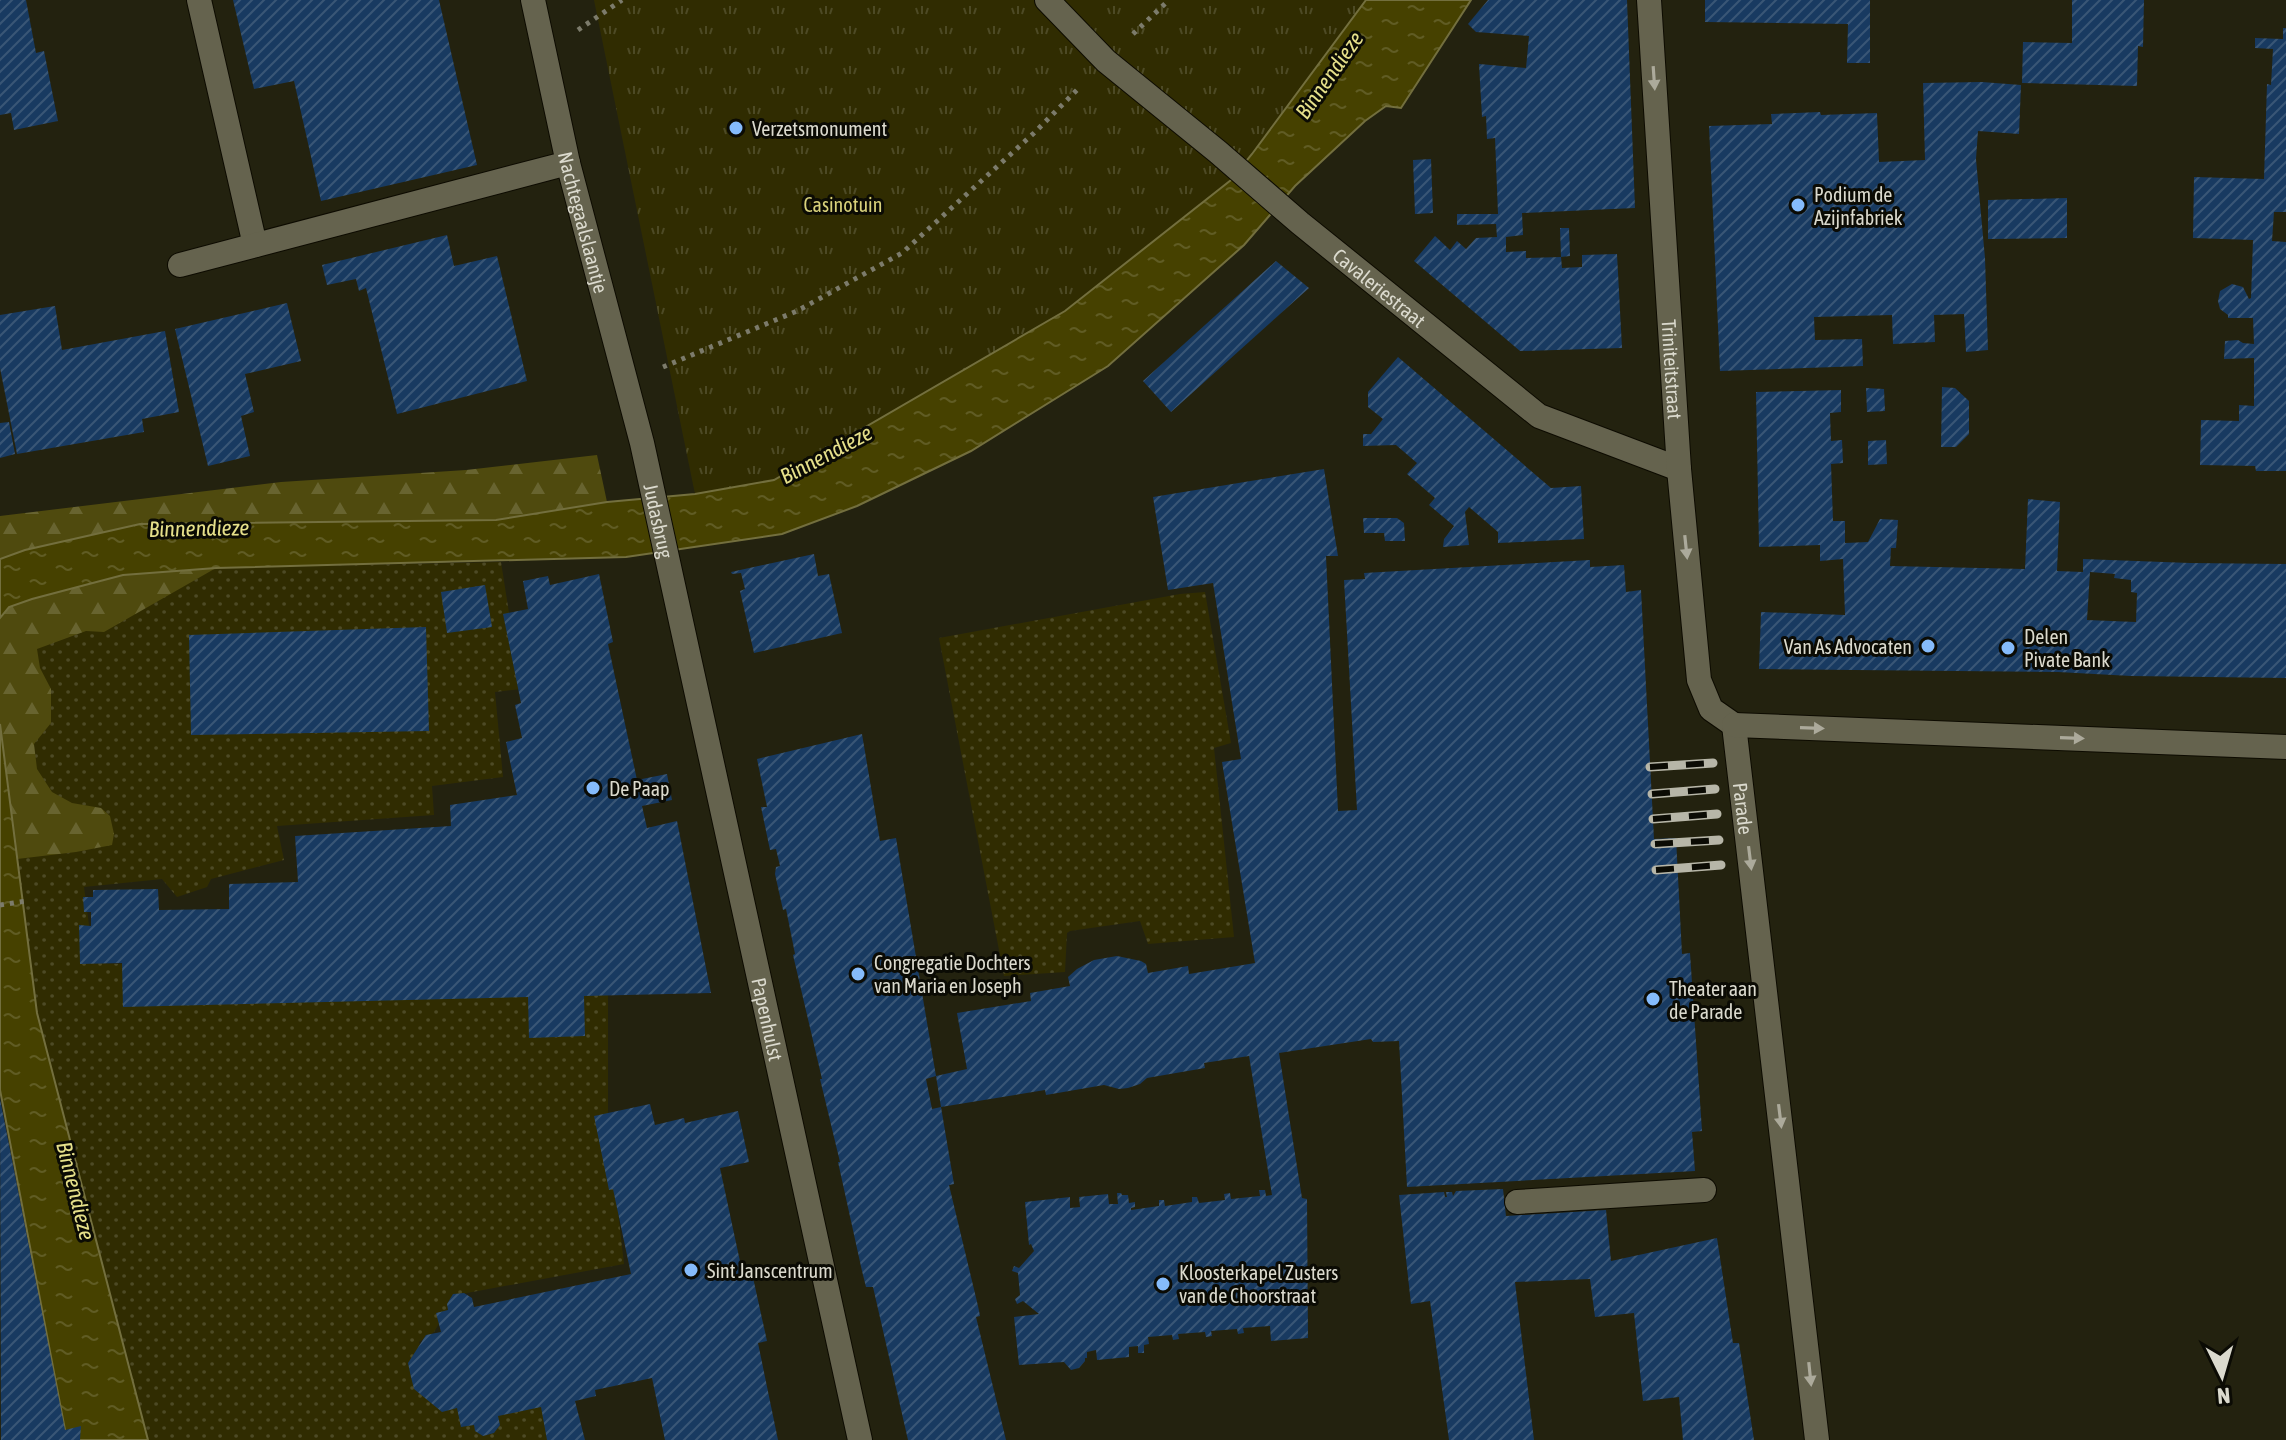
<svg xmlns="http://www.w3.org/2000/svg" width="2286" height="1440" font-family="'Asap Condensed',sans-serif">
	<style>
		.grass { fill: url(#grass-dots) }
		.forest { fill: url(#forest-firs) }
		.park { fill: url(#park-tufts) }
		.water { fill: url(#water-ripples); stroke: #736f3e; stroke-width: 2 }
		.building { fill: url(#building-hatch); fill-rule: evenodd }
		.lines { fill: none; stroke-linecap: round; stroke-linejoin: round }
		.minor-casing { stroke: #0d0b00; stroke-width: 26 }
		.path { stroke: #7c7b6b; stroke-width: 5; stroke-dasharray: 4 6; stroke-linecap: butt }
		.minor { stroke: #65634e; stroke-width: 24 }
		.rail-casing { stroke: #b7b6a8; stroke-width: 9 }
		.rail { stroke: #0b0b04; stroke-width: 6; stroke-dasharray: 18; stroke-linecap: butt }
		.oneway { fill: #acaa9b }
		.poi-dot { fill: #85bbfb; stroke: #0b0b04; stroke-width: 3 }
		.labels { text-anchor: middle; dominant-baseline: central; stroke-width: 6; stroke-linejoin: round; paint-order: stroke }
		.poi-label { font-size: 20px; fill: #dbdace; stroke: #0b0b04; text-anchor: start }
		.park-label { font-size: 20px; fill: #d8d17b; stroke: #0b0b04 }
		.street-label { font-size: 20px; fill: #dbdace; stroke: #0b0b04 }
		.water-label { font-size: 22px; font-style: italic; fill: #e6e08a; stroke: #0b0b04 }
	</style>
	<defs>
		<pattern id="grass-dots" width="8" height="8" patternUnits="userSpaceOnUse" patternTransform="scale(2)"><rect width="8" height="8" fill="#302c01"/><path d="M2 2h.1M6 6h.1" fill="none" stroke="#4d4a25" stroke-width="1.8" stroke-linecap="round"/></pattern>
		<pattern id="forest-firs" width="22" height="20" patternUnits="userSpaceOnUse" patternTransform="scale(2)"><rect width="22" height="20" fill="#4f4a0e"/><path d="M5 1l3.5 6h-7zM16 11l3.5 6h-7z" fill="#686430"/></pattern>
		<pattern id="park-tufts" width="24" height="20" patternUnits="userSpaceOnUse" patternTransform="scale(2)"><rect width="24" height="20" fill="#302c01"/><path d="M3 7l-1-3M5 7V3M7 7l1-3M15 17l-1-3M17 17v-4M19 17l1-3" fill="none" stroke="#4d4a25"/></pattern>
		<pattern id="water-ripples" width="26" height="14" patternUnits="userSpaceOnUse" patternTransform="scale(2)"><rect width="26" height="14" fill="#464100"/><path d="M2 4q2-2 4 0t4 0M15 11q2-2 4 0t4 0" fill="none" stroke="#605c24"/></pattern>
		<pattern id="building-hatch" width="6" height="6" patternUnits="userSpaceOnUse" patternTransform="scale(2)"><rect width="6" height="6" fill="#183a61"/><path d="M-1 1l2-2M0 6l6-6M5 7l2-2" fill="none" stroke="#395676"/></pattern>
	</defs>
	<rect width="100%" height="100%" fill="#23220f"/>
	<g class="grass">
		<path d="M501,562L521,689L495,692L503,777L432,786L434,815L277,826L284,860L211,879L207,887L177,897L162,879L84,887L94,963L608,983V1125L624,1264L456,1295L434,1332L419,1342L432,1384L548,1395L559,1440H148L37,1013L0,724V618L123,575L216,568Z"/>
		<path d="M1205,592L1231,743L1214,748L1234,937L1148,944L1140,921L1070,931L1067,933L1065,972L1004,976L939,638L1180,594Z"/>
	</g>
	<g class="forest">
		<path d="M597,455L607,502L496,520L25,550L0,559V516L281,482L466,470Z"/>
		<path d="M216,568L104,632L86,631L37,649L40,668L51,689V723L34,744L37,769L52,792L72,803L101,808L110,816L114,834L112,845L76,852L17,859L0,724V618L9,607L32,599L123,575Z"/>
	</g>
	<path class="park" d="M594,0H1366L1252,154L1231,180L1065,311L774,480L695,494Z"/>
	<g class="water">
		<path d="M1366,0H1471L1401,108L1386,106L1365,121L1295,186L1244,245L1108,366L971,451L857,506L782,534L626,557L216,568L123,575L32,599L9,607L0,618V559L25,550L140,524L496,520L607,502L695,494L774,480L1065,311L1231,180L1252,154Z"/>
		<path d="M0,724L37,1013L148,1440H73L65,1430L0,1090Z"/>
	</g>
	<g class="building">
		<path d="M0,0H26L36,53L44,51L58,121L14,130L11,113L0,115Z"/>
		<path d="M233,0H439L477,165L321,201L294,81L254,89Z"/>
		<path d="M1488,0H1627L1635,208L1522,213L1523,235L1506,237V252L1526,251V258L1561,257L1562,268L1582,267V255L1617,254L1622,348L1520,351L1414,261L1435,236L1450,250L1457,241L1466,249L1476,238L1497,237L1496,224L1457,225V214H1498L1495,138L1487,139L1486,116L1482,117L1479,64L1526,68L1529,36L1476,32L1468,24Z"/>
		<path d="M1705,0H1870V63H1847L1848,24L1705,22Z"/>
		<path d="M2072,0H2144L2143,47L2138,46L2137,86L2022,83L2023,42L2072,43Z"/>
		<path d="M2283,28H2286V212H2274L2272,241L2286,242V471H2256L2255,466L2200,465L2201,420L2239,421V405L2254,406V358L2224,359L2225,341L2238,340L2243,343L2254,344L2253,318H2228V315L2220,309L2218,301L2220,291L2232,284L2243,287L2249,299L2251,298L2253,240L2193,238L2194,177L2264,179L2267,84L2271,85L2273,49L2255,48V38L2283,39Z"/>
		<path d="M1982,82L2021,85L2019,134L1978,131L1976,159L1985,258L1988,350L1966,352L1964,314L1934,315L1935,342L1893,344L1892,315L1814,317L1815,340L1862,339L1863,366L1720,371L1709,126L1772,124L1771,114L1820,112L1821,115L1877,113L1879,162L1925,160L1923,83Z"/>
		<path d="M1431,159L1433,213L1415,214L1413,160Z"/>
		<path d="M2067,198V238L1988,239V200Z"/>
		<path d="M1560,228H1569L1570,256L1561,257Z"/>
		<path d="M447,235L454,266L497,256L527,381L397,414L366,288L359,291L356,279L327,285L322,265Z"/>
		<path d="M1276,261L1309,288L1171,412L1143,381Z"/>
		<path d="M287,303L301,361L245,374L254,412L241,416L250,456L208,466L175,329Z"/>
		<path d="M55,306L62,350L165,331L179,412L142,419L144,432L17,454L0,368V315Z"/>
		<path d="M1398,357L1551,488L1581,486L1584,539L1498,543V532L1469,507L1465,512L1469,545L1443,547L1444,539L1454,526L1429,505L1435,498L1407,474L1417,463L1396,445L1363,446V434H1371L1383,419L1368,407V392Z"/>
		<path d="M1942,387L1955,388L1969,401V434L1956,447H1941Z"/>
		<path d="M1866,388L1884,389L1885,411L1867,412Z"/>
		<path d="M1841,390V412L1830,413L1831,441L1842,440L1843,463L1831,464L1833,521H1845V543L1868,542L1880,519L1898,520L1896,548H1891L1890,566L2025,569L2028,499L2060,502L2057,571L2083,572V559L2190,563L2286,564V678L2131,676L2058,672L1759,669L1761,612L1845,615L1843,559L1820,561V545L1759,547L1756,392ZM2090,572L2115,574L2114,578L2131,580V592L2137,593L2136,622L2087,620Z"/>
		<path d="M9,422L15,454L0,458V423Z"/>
		<path d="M1886,440L1887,464L1868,465V441Z"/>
		<path d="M1324,469L1338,556H1326L1338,811L1357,810L1344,580L1365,579L1364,573L1590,560V567L1624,565L1626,592L1641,590L1654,839L1676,838L1682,954L1690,953L1702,1131L1692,1132L1695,1171L1407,1187L1399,1041L1373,1042L1371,1039L1279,1053L1302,1198L1307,1199L1308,1338L1271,1341L1270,1326L1243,1328L1244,1333L1238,1334L1237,1329L1211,1331L1212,1336L1206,1337L1205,1332L1178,1334L1179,1339L1173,1340L1172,1335L1148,1337L1149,1344L1144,1345V1353H1138V1346L1129,1347V1357L1097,1360L1096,1350L1087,1352V1358H1085V1361L1079,1368L1071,1370L1064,1362L1019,1365L1014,1317L1039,1314L1023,1301L1017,1304L1015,1299L1020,1295L1018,1273L1012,1271L1014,1266L1019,1268L1034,1251L1031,1244L1029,1245L1025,1202L1070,1197V1208L1080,1207L1079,1197L1108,1194L1109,1204H1118L1117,1193H1121L1122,1195H1128L1129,1203L1135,1202V1207L1131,1208V1210L1159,1206V1200H1164L1165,1206L1192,1202V1197H1197L1199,1203L1225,1200L1224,1194L1230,1193L1231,1199L1260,1196L1259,1190H1265L1266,1196L1272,1195L1249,1056L1204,1063L1205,1068L1147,1078L1140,1084L1128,1088L1119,1089L1104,1085L1046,1095L1045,1090L941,1107L936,1076L967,1069L957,1013L1031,1001L1030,993L1070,986L1068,977L1077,969L1094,960L1117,956L1141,961L1146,964L1148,973L1188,966L1189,974L1255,963L1222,762L1241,759L1213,583L1168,590L1153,497Z"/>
		<path d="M1363,518H1397L1404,523L1405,541H1385L1384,533H1364Z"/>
		<path d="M814,554L818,576L829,574L842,633L754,653L740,591L745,589L741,573L732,574L731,572Z"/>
		<path d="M599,574L613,642L608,644L637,780L667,774L672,800L642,806L647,828L677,821L711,993L584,996L585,1036L529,1038L528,997L123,1007L122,963L80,964L79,925L91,926V912H84L83,897H93V890L158,889L159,910L229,909V884L298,882L295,836L451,826L450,805L517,795L506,742L522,738L515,705L521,703L503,614L528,609L523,581L548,576L550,585Z"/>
		<path d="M485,585L492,627L447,633L441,592Z"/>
		<path d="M426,627L429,731L191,735L189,635Z"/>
		<path d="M862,734L880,841L896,838L936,1076L926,1079L932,1109L941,1107L954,1184L949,1185L978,1306L980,1316L976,1317L1006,1440H908L873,1287H866L862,1271L838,1162H840L820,1079H822L793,955L795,954L786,909L783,910L775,874L776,867L780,866L776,849L770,850L761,807H767L757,759Z"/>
		<path d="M0,1099L65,1430L81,1426L80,1440H1Z"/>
		<path d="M650,1104L655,1125L684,1118L685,1123L738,1111L749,1162L720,1168L741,1266L750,1264L767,1341L758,1343L778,1440H665L652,1378L595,1390L596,1396L575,1401L585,1440H547L541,1407L498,1416L500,1425L494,1433L483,1436L475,1431L474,1425L461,1427L457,1408L442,1412L414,1389L411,1377L408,1363L426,1335L441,1332L436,1313L448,1310L447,1304L453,1294L464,1293L472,1298L474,1307L631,1274L613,1189L609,1190L594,1116Z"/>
		<path d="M1503,1189L1506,1216L1606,1210L1611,1261L1717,1238L1733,1343H1739L1754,1440H1683L1679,1397L1643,1401L1634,1313L1595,1317L1590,1279L1515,1282L1534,1440H1449L1430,1301L1411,1304L1399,1195L1444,1192L1445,1197H1447L1446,1192H1452L1453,1196L1456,1191Z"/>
	</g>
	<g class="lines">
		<defs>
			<g id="minor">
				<path d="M199,0L255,245"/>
				<path id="s1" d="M533,0L568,163L642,443L860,1440"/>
				<path id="s2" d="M1047,0L1106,61L1218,152L1300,223L1539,416L1679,469"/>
				<path id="s3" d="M1649,0L1679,469L1699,680L1711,709L1734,725"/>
				<path d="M180,265L568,163"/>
				<path id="s4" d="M1734,725L1817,1440"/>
				<path d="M1734,725L2286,747"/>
				<path d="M1517,1202L1704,1190"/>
			</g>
		</defs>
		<use href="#minor" class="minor-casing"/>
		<g class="path">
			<path d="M578,30L622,0"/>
			<path d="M1133,34L1169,0"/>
			<path d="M663,367L797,311L902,253L1034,133L1078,89"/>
			<path d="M0,905L26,901"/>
		</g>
		<use href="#minor" class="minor"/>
		<defs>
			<g id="rail">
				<path d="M1650,767L1713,763"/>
				<path d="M1652,794L1715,789"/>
				<path d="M1653,819L1717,814"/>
				<path d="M1655,844L1719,840"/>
				<path d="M1656,870L1721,865"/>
			</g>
		</defs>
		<use href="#rail" class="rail-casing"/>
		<use href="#rail" class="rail"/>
	</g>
	<defs><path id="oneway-solid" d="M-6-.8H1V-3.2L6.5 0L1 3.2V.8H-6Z" transform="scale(2)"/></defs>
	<g class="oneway">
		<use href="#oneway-solid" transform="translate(1654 78) rotate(86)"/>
		<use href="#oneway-solid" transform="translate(1686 547) rotate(84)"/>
		<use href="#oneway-solid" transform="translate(1812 728) rotate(2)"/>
		<use href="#oneway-solid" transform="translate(2072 738) rotate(2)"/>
		<use href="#oneway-solid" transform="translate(1750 858) rotate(83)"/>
		<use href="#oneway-solid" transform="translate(1780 1116) rotate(83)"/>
		<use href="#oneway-solid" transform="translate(1810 1374) rotate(84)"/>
	</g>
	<g class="poi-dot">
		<circle cx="736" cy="128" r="8"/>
		<circle cx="1798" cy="205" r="8"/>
		<circle cx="1928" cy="646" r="8"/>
		<circle cx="2008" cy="648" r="8"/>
		<circle cx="593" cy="788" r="8"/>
		<circle cx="858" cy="974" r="8"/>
		<circle cx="1653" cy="999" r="8"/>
		<circle cx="691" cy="1270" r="8"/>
		<circle cx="1163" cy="1284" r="8"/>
	</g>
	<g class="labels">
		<g class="poi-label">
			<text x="752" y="128">Verzetsmonument</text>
			<text x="1814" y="194">Podium de<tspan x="1814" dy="23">Azijnfabriek</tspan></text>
			<text x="2024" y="636">Delen<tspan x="2024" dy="23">Pivate Bank</tspan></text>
			<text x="1912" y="646" text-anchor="end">Van As Advocaten</text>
			<text x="609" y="788">De Paap</text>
			<text x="874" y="962">Congregatie Dochters<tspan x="874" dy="23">van Maria en Joseph</tspan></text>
			<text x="1669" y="988">Theater aan<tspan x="1669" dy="23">de Parade</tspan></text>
			<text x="707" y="1270">Sint Janscentrum</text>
			<text x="1179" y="1272">Kloosterkapel Zusters<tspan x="1179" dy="23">van de Choorstraat</tspan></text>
		</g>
		<g class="park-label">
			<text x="843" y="204">Casinotuin</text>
		</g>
		<g class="street-label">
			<text stroke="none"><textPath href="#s1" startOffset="228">Nachtegaalslaantje</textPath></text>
			<text stroke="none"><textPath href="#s2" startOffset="440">Cavaleriestraat</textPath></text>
			<text stroke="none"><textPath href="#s3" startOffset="370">Triniteitstraat</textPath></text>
			<text stroke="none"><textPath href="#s1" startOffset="536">Judasbrug</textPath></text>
			<text stroke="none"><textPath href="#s4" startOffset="84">Parade</textPath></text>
			<text stroke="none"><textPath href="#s1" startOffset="1046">Papenhulst</textPath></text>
		</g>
		<g class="water-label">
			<text transform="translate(1329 75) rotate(-55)">Binnendieze</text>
			<text transform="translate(826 454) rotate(-28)">Binnendieze</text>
			<text transform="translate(199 528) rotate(-1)">Binnendieze</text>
			<text transform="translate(76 1191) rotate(76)">Binnendieze</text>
		</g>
	</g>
	<g transform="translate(2222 1376) rotate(175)" stroke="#0b0b04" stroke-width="6" paint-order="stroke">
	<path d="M0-6L14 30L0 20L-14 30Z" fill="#dbdace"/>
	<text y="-12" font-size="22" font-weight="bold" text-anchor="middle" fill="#dbdace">N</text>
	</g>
</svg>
